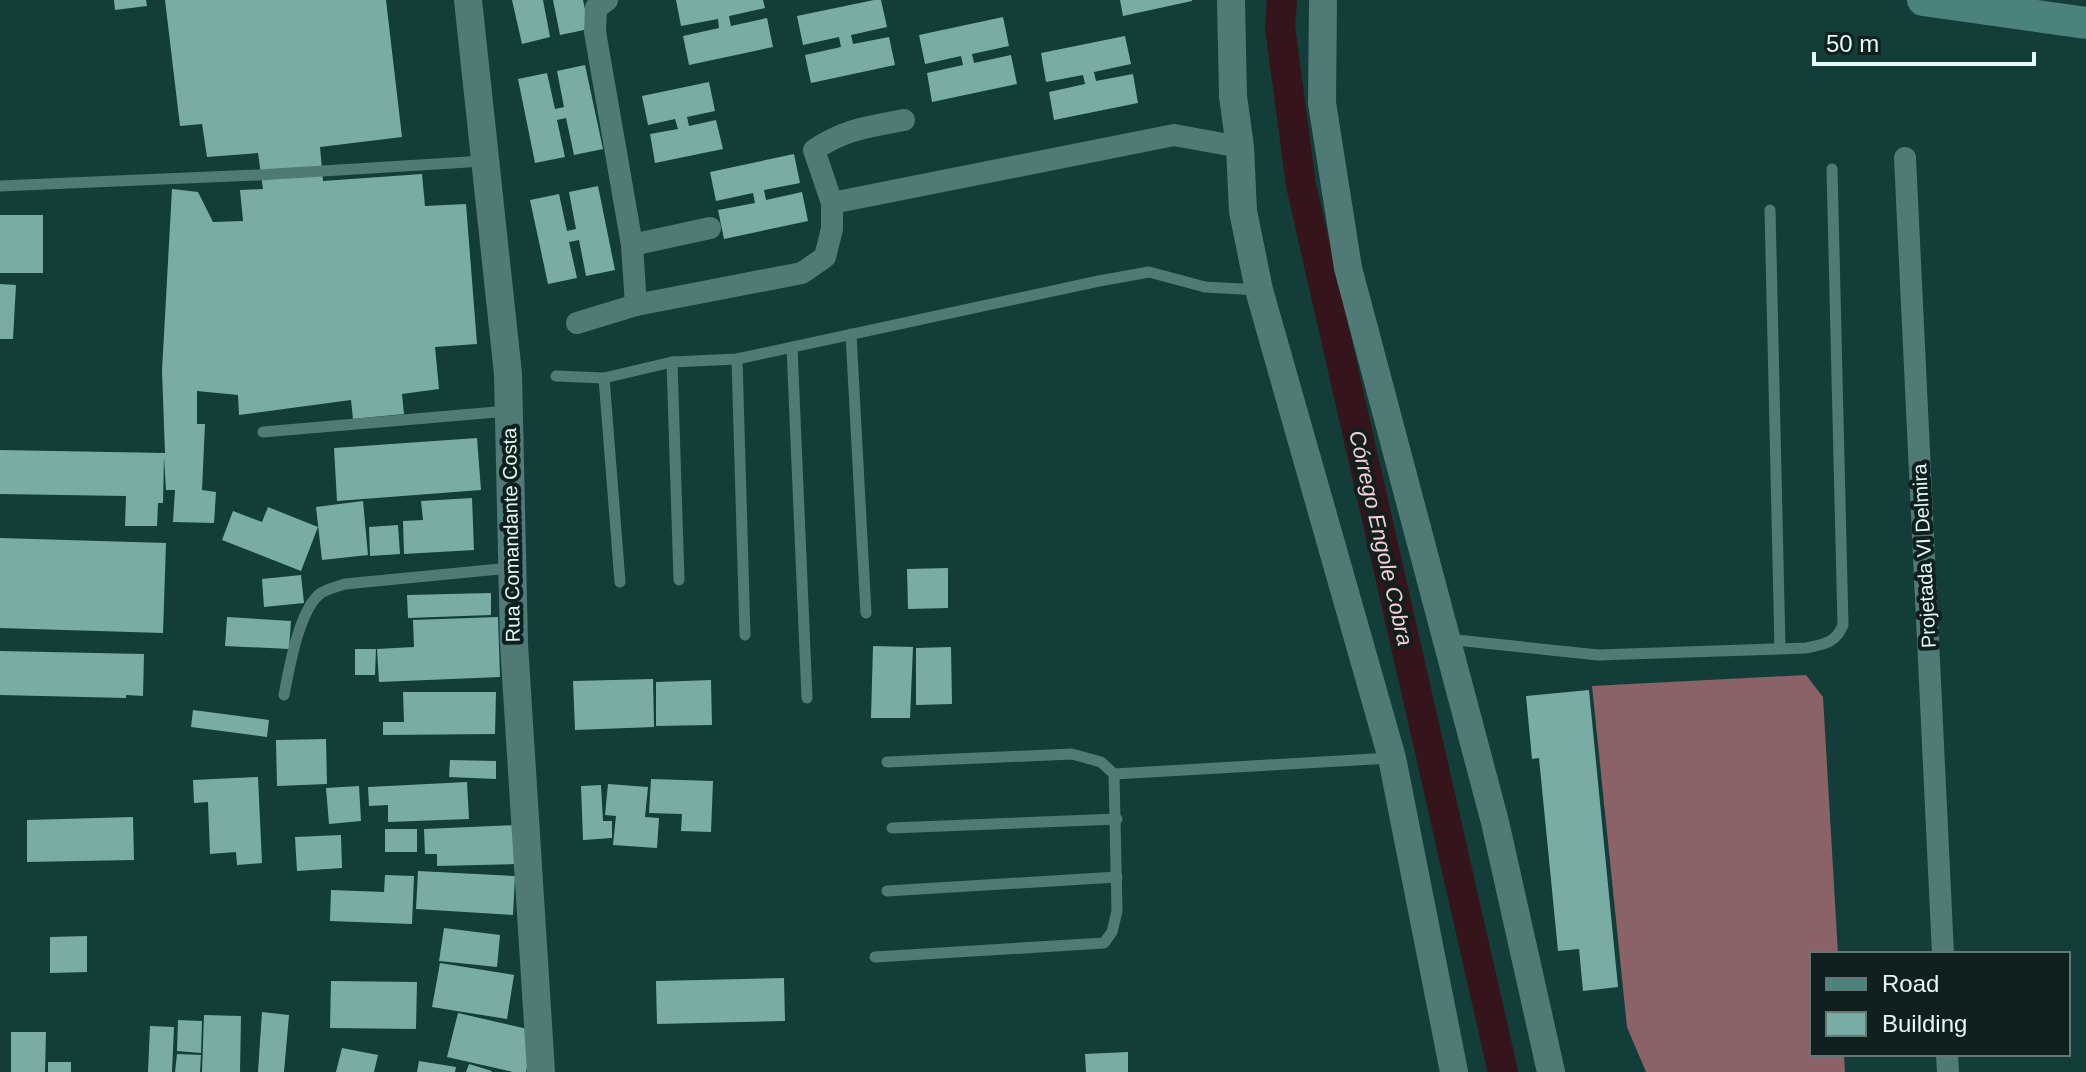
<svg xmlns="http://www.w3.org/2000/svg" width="2086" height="1072" font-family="Helvetica,sans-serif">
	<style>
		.forest { fill: #8b6268 }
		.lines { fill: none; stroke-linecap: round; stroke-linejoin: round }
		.canal { stroke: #36141b; stroke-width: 30 }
		.building { fill: #7aaca6 }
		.service { stroke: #507a75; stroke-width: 11 }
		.minor { stroke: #507a75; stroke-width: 22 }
		.tertiary { stroke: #507a75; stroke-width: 28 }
		.secondary { stroke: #4b827c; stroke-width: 32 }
		.labels { text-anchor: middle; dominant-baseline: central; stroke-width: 8; stroke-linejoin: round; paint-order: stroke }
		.street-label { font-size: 20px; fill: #e3f9f6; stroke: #0f201e }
		.water-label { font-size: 22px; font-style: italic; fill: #f9cdd3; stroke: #0f201e }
	</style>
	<rect width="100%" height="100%" fill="#123d39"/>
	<path class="forest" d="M1806,675L1823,697L1838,954H1812V1054H1844L1845,1072H1646L1627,1027L1592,686Z"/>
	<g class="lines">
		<path class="canal" d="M1282,0L1280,27L1301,185L1503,1072"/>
	</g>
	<g class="building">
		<path d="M114,0H146L147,6L115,10Z"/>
		<path d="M165,0H386L402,137L320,147L323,181L422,174L425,206L466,204L477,344L435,347L439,389L402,394L404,414L353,419L351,400L239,415L238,395L197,391V424H205L202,490L216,492L214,523L173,522L175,490H166L164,457L163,503H158L157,526H125L126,496L0,494V450L165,453L162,371L172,189L198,192L213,222L243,221L240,190L263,189L258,153L207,157L202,124L180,126Z"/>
		<path d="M512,0H543L550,37L522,44Z"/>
		<path d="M553,0H583L589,29L560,35Z"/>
		<path d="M676,0H763L765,8L729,16L731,26L767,18L773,47L689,65L683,36L719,28L718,19L681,26Z"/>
		<path d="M874,0H881L887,27L851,35L853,44L889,37L895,65L811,83L805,55L841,47L839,37L803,45L797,16Z"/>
		<path d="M1120,0H1192V1L1123,16Z"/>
		<path d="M1003,17L1009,46L972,54L974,63L1011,55L1017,84L932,102L927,73L963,65L961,56L925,64L919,35Z"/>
		<path d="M1125,36L1131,64L1094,72L1096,81L1133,74L1138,103L1054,120L1049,92L1085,84L1083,75L1046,82L1041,53Z"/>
		<path d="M585,65L603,149L574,155L566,118L557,120L565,157L535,163L518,79L547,73L555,109L564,107L557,71Z"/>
		<path d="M709,82L715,111L687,117L689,126L716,120L723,149L655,163L650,134L678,129L675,119L648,125L642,96Z"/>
		<path d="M794,154L800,183L764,190L766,200L802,192L808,221L724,239L718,210L755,203L753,193L716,201L710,172Z"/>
		<path d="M598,186L615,270L586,276L579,240L569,242L577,278L548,284L530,200L559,194L567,231L576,229L569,192Z"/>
		<rect x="0" y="215" width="43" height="58"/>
		<path d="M0,284L16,285L13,339H0Z"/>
		<path d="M477,438L481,490L337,501L334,448Z"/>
		<path d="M472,498L474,550L404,554L403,521L423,520L421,501Z"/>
		<path d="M363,501L368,555L322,560L316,507Z"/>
		<path d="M268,507L318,527L301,571L222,540L233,511L262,522Z"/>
		<path d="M398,525L400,554L370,556L369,527Z"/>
		<path d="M0,538L166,543L163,633L0,628Z"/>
		<path d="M948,568V608L908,609L907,569Z"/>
		<path d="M301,575L304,603L264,607L262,579Z"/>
		<path d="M491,593V615L408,618L407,595Z"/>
		<path d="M227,617L291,621L289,649L225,646Z"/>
		<path d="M498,617L500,677L379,682L377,649L414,647L413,620Z"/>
		<path d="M873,646L913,647L910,718H871Z"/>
		<path d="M951,647L952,704L916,705V648Z"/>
		<path d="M355,649H376L375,675H355Z"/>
		<path d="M0,651L144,654L143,696L126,695V698L0,695Z"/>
		<path d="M653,679L654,727L575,730L573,681Z"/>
		<path d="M711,680L712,725L656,726V682Z"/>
		<path d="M1589,690L1618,987L1583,991L1579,949L1558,951L1539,758L1532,759L1526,696Z"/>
		<path d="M403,692H496L495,734L383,735V722H404Z"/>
		<path d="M193,710L269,720L267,737L191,727Z"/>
		<path d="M326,739L327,784L277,786L276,740Z"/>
		<path d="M450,760L496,761V779L449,777Z"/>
		<path d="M258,777L262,863L237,865L236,852L210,854L208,802L194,803L193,780Z"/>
		<path d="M651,779L713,781L711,832L681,831L682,814L649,813Z"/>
		<path d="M467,782L469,819L388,822V805L369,806L368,787Z"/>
		<path d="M608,784L648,787L645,817L659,818L657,848L613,845L616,816L605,815Z"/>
		<path d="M601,785L603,821H612V838L583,840L581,786Z"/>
		<path d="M359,786L361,821L329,824L326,788Z"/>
		<path d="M133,817L134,860L27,862V820Z"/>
		<path d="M517,825L518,864L437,866V854H425L424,829Z"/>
		<rect x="385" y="829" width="32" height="23"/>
		<path d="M341,835L342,868L297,871L295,837Z"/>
		<path d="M418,871L515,876L513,915L416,909Z"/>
		<path d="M385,875L414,876L412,924L330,921L331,890L384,892Z"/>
		<path d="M444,928L500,935L497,967L439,961Z"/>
		<path d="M87,936V972L50,973V937Z"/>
		<path d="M440,963L514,975L507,1019L432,1007Z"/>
		<path d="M784,978L785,1021L657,1024L656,981Z"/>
		<path d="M331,981L417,982L416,1029L330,1028Z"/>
		<path d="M262,1012L289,1015L284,1072H258Z"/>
		<path d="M458,1013L536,1031L526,1072H513L447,1057Z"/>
		<path d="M204,1015L241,1016L240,1072H202Z"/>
		<path d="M178,1020L202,1021L201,1053L177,1051Z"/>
		<path d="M150,1026L174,1027L172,1072H148Z"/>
		<path d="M11,1032H46L45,1072H11Z"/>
		<path d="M342,1048L378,1055L374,1072H336Z"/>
		<path d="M1128,1052V1072H1086L1085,1054Z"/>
		<path d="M177,1054L201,1055L200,1072H175Z"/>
		<path d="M419,1061L456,1067L455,1072H417Z"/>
		<rect x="48" y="1062" width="23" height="10"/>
		<path d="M469,1064L492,1071L491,1072H466Z"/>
	</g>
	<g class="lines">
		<g class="service">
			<path d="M0,186L258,175L484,161"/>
			<path d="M1770,210L1780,648"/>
			<path d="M851,334L866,613"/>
			<path d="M792,347L807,698"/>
			<path d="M737,359L745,635"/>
			<path d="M672,362L679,580"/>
			<path d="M556,376L604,378L672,362L737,359L1099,281L1149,272L1205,287L1259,290"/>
			<path d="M604,378L620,582"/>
			<path d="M263,432L508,411"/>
			<path d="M1447,639L1598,655L1806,648C1824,644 1836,643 1843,625L1832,169"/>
			<path d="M284,695C289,669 299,609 321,593C328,589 338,586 345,584L511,568"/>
			<path d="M1114,774L1391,758"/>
			<path d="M892,828L1117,819"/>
			<path d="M887,891L1117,877"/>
			<path d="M875,957L1104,943L1112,932L1117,911L1114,774L1101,762L1072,754L887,762"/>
		</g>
		<g class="minor">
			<path d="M607,0L596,8L595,32L632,245L636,305"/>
			<path d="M1905,158L1943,954"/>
			<path d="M832,203L1174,135L1240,147"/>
			<path d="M632,245L710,228"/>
			<path d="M577,323L636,305L802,273L825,257L832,229V203L814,150C845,129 868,127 904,120"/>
			<path d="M1947,1054L1948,1072"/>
		</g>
		<g class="tertiary">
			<path d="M468,0L508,374L514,644L541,1072"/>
			<path d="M1231,0L1233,96L1240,147L1243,211L1259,290L1392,758L1454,1072"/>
			<path d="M1323,0L1322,103L1348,268L1495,822L1551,1072"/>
		</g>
		<path class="secondary" d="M1923,0L2086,23"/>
	</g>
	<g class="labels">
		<g class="street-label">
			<text transform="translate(511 535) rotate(-91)">Rua Comandante Costa</text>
			<text transform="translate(1924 556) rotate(-93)">Projetada VI Delmira</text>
		</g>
		<g class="water-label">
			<text transform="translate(1381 538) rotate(77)">Córrego Engole Cobra</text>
		</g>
	</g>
	<rect x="1810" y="952" width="260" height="104" fill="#0f201e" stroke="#647774" stroke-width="2"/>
	<rect x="1826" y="978" width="40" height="12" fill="#4b827c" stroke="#647774" stroke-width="2"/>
	<text x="1882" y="992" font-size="24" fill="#e3f9f6">Road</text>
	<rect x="1826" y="1012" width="40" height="24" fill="#7aaca6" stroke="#647774" stroke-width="2"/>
	<text x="1882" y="1032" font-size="24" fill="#e3f9f6">Building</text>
	<path d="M1814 52v12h220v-12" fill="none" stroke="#e3f9f6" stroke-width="4"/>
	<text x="1826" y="52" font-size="24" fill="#e3f9f6" stroke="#0f201e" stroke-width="6" paint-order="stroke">50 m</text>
</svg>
